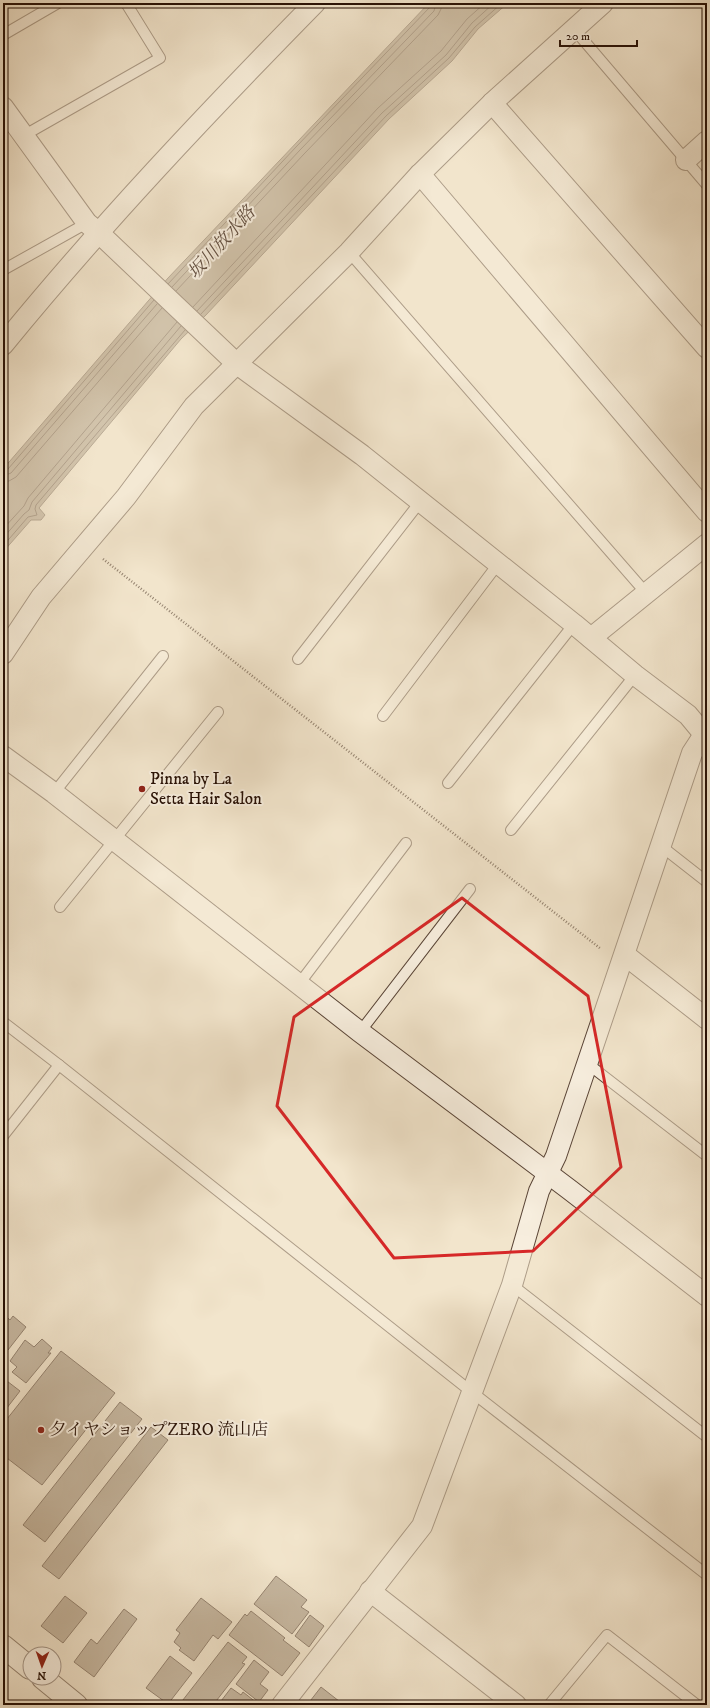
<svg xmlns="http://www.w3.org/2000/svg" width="710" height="1708" font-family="'IM FELL DW Pica','Noto Serif JP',serif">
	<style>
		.water { fill: #ad9d88; stroke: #776554 }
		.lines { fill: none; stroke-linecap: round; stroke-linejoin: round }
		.shore { stroke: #6a5646; stroke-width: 1 }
		.building { fill: #917f6c; stroke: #271005 }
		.lane-casing { stroke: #5a4537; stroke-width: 12 }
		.street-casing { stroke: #5a4537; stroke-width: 22 }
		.secondary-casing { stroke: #271005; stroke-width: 24 }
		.path { stroke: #271005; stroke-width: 2.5; stroke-dasharray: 1 2; stroke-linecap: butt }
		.lane { stroke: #f7eede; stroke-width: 10 }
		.street { stroke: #f7eede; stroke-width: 20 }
		.secondary { stroke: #f7eede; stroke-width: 22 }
		.marked { fill: none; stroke: #d62828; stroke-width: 3; stroke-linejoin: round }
		.poi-dot { fill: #8f2418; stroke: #f7eede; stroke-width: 1.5 }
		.labels { text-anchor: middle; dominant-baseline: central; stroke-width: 4; stroke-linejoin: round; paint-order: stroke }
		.poi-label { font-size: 17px; fill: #271005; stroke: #f7eede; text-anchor: start }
		.water-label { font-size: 18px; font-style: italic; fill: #634f40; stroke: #f7eede }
	</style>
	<rect width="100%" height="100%" fill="#f2e5cc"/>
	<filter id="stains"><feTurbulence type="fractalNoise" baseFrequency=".005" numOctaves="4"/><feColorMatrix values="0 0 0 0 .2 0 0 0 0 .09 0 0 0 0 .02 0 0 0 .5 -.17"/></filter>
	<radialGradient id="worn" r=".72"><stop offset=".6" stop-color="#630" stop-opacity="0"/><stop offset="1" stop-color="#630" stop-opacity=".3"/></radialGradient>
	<path class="water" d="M429,3H508L478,29L452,61L389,119L206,315L181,339L39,508L45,515L41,520H31L3,552V469L168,278Z"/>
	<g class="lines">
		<g class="shore">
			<path d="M168,284L296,147L430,7L431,3"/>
			<path d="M172,287L300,150L434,11L436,3"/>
			<path d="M176,291L304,154L438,15L441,9L442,3"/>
			<path d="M193,307L378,108L441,51L467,19L485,3"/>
			<path d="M197,311L382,113L446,55L472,23L494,3"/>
			<path d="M201,314L386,116L449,58L475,27L502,3"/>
			<path d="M3,471L8,469L154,300"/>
			<path d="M3,476L11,473L157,304"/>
			<path d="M3,482L9,481L16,477L162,308"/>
			<path d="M3,529L24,506L28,498L177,322"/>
			<path d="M3,538L24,514L29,510L32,502L181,326"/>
			<path d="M3,546L28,517L37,515L35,509L36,505L185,330"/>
		</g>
	</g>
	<g class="building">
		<path d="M3,1314L10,1320L13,1316L26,1327L8,1350L3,1345Z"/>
		<path d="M42,1339L52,1348L48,1353H51L26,1383L12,1372L17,1367L10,1361L25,1340L34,1347Z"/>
		<path d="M61,1351L115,1393L42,1485L3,1455V1424Z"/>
		<path d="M3,1378L20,1391L3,1413Z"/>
		<path d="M120,1402L142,1419L45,1542L23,1525Z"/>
		<path d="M151,1427L168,1440L59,1579L42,1566Z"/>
		<path d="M276,1576L307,1600L301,1607L309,1612L292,1634L254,1604Z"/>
		<path d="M65,1596L87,1613L63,1643L41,1626Z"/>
		<path d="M201,1598L232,1622L218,1639L213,1635L194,1661L179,1650L181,1648L174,1642L180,1633L176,1630Z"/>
		<path d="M124,1609L137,1619L94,1677L74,1662L91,1639L97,1644Z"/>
		<path d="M251,1611L285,1638L283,1640L300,1653L282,1676L229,1635L245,1614L247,1616Z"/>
		<path d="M310,1615L324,1626L309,1647L295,1636Z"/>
		<path d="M228,1642L247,1657L242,1663L245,1664L213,1705H179Z"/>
		<path d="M170,1656L192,1673L168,1704L146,1688Z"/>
		<path d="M254,1660L269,1672L260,1684L268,1690L259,1702L236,1684Z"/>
		<path d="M321,1687L344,1705H307Z"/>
		<path d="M231,1688L241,1695L243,1692L257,1703L255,1705H218Z"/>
	</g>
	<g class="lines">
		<defs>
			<g id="lane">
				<path d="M574,29L707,185"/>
				<path d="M3,35L58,3"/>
				<path d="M23,136L160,58L126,3"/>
				<path d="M349,252L646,593"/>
				<path d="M3,270L87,223"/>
				<path d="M298,659L420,502"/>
				<path d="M383,716L498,564"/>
				<path d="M448,783L574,624"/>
				<path d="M54,793L163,656"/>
				<path d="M511,830L635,675"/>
				<path d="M661,846L707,882"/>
				<path d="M60,907L218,712"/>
				<path d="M299,984L406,843"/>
				<path d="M3,1022L59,1065L473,1393L707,1575"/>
				<path d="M360,1032L470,889"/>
				<path d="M588,1064L707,1156"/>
				<path d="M3,1136L59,1065"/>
				<path d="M512,1285L707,1437"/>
				<path d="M549,1705L607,1635L697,1705"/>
			</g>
			<g id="street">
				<path d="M492,103L707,348"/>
				<path d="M3,107L87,223L99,233L237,364L362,455L574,624L635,675L688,715L707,738"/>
				<path d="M686,160L707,141"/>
				<path d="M420,174L707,512"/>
				<path d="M3,345C101,225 207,113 315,3"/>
				<path d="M591,638L707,544"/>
				<path d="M3,654L41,597L126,497L194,406L349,252L420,174L492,103L603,3"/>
				<path d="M3,756L54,793L360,1032L570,1190L707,1296"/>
				<path d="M625,955L707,1019"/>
				<path d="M370,1591L516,1705"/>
				<path d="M282,1705L422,1526L512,1285L539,1191L556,1156L692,753L707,730"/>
			</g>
			<g id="secondary">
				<path d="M3,1646L30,1668"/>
				<path d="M43,1678L76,1705"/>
			</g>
		</defs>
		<use href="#lane" class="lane-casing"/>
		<use href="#street" class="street-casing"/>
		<use href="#secondary" class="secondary-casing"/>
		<path class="path" d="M103,559L601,949"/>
		<use href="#lane" class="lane"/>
		<use href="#street" class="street"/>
		<use href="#secondary" class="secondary"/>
	</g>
	<path d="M0 0H710V1708H0ZM462,898L588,996L621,1167L533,1251L394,1258L277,1106L294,1017Z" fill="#f2e5cc" fill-opacity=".55" fill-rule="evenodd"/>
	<path class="marked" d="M462,898L588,996L621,1167L533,1251L394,1258L277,1106L294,1017Z"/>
	<g class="poi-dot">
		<circle cx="142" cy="789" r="4"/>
		<circle cx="41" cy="1430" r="4"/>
	</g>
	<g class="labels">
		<g class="poi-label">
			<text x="150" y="779">Pinna by La<tspan x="150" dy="20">Setta Hair Salon</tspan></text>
			<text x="49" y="1430">夕イヤショップZERO 流山店</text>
		</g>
		<g class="water-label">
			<text transform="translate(222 243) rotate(-48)">坂川放水路</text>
		</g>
	</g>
	<rect width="710" height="1708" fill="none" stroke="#f2e5cc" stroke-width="16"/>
	<rect x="4" y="4" width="702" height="1700" fill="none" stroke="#271005" stroke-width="2"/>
	<rect x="8" y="8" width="694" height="1692" fill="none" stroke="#271005"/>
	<g transform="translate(42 1666) rotate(182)"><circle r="19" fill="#f7eede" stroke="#a49587"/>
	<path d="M0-3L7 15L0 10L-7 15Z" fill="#8f2418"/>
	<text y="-6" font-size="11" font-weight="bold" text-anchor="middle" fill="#271005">N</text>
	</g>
	<path d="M560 40v6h77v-6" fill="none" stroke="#271005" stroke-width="2"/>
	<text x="566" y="40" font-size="12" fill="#271005" stroke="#f7eede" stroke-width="3" paint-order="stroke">20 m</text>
	<rect width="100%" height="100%" filter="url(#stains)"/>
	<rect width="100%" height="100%" fill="url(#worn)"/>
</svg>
